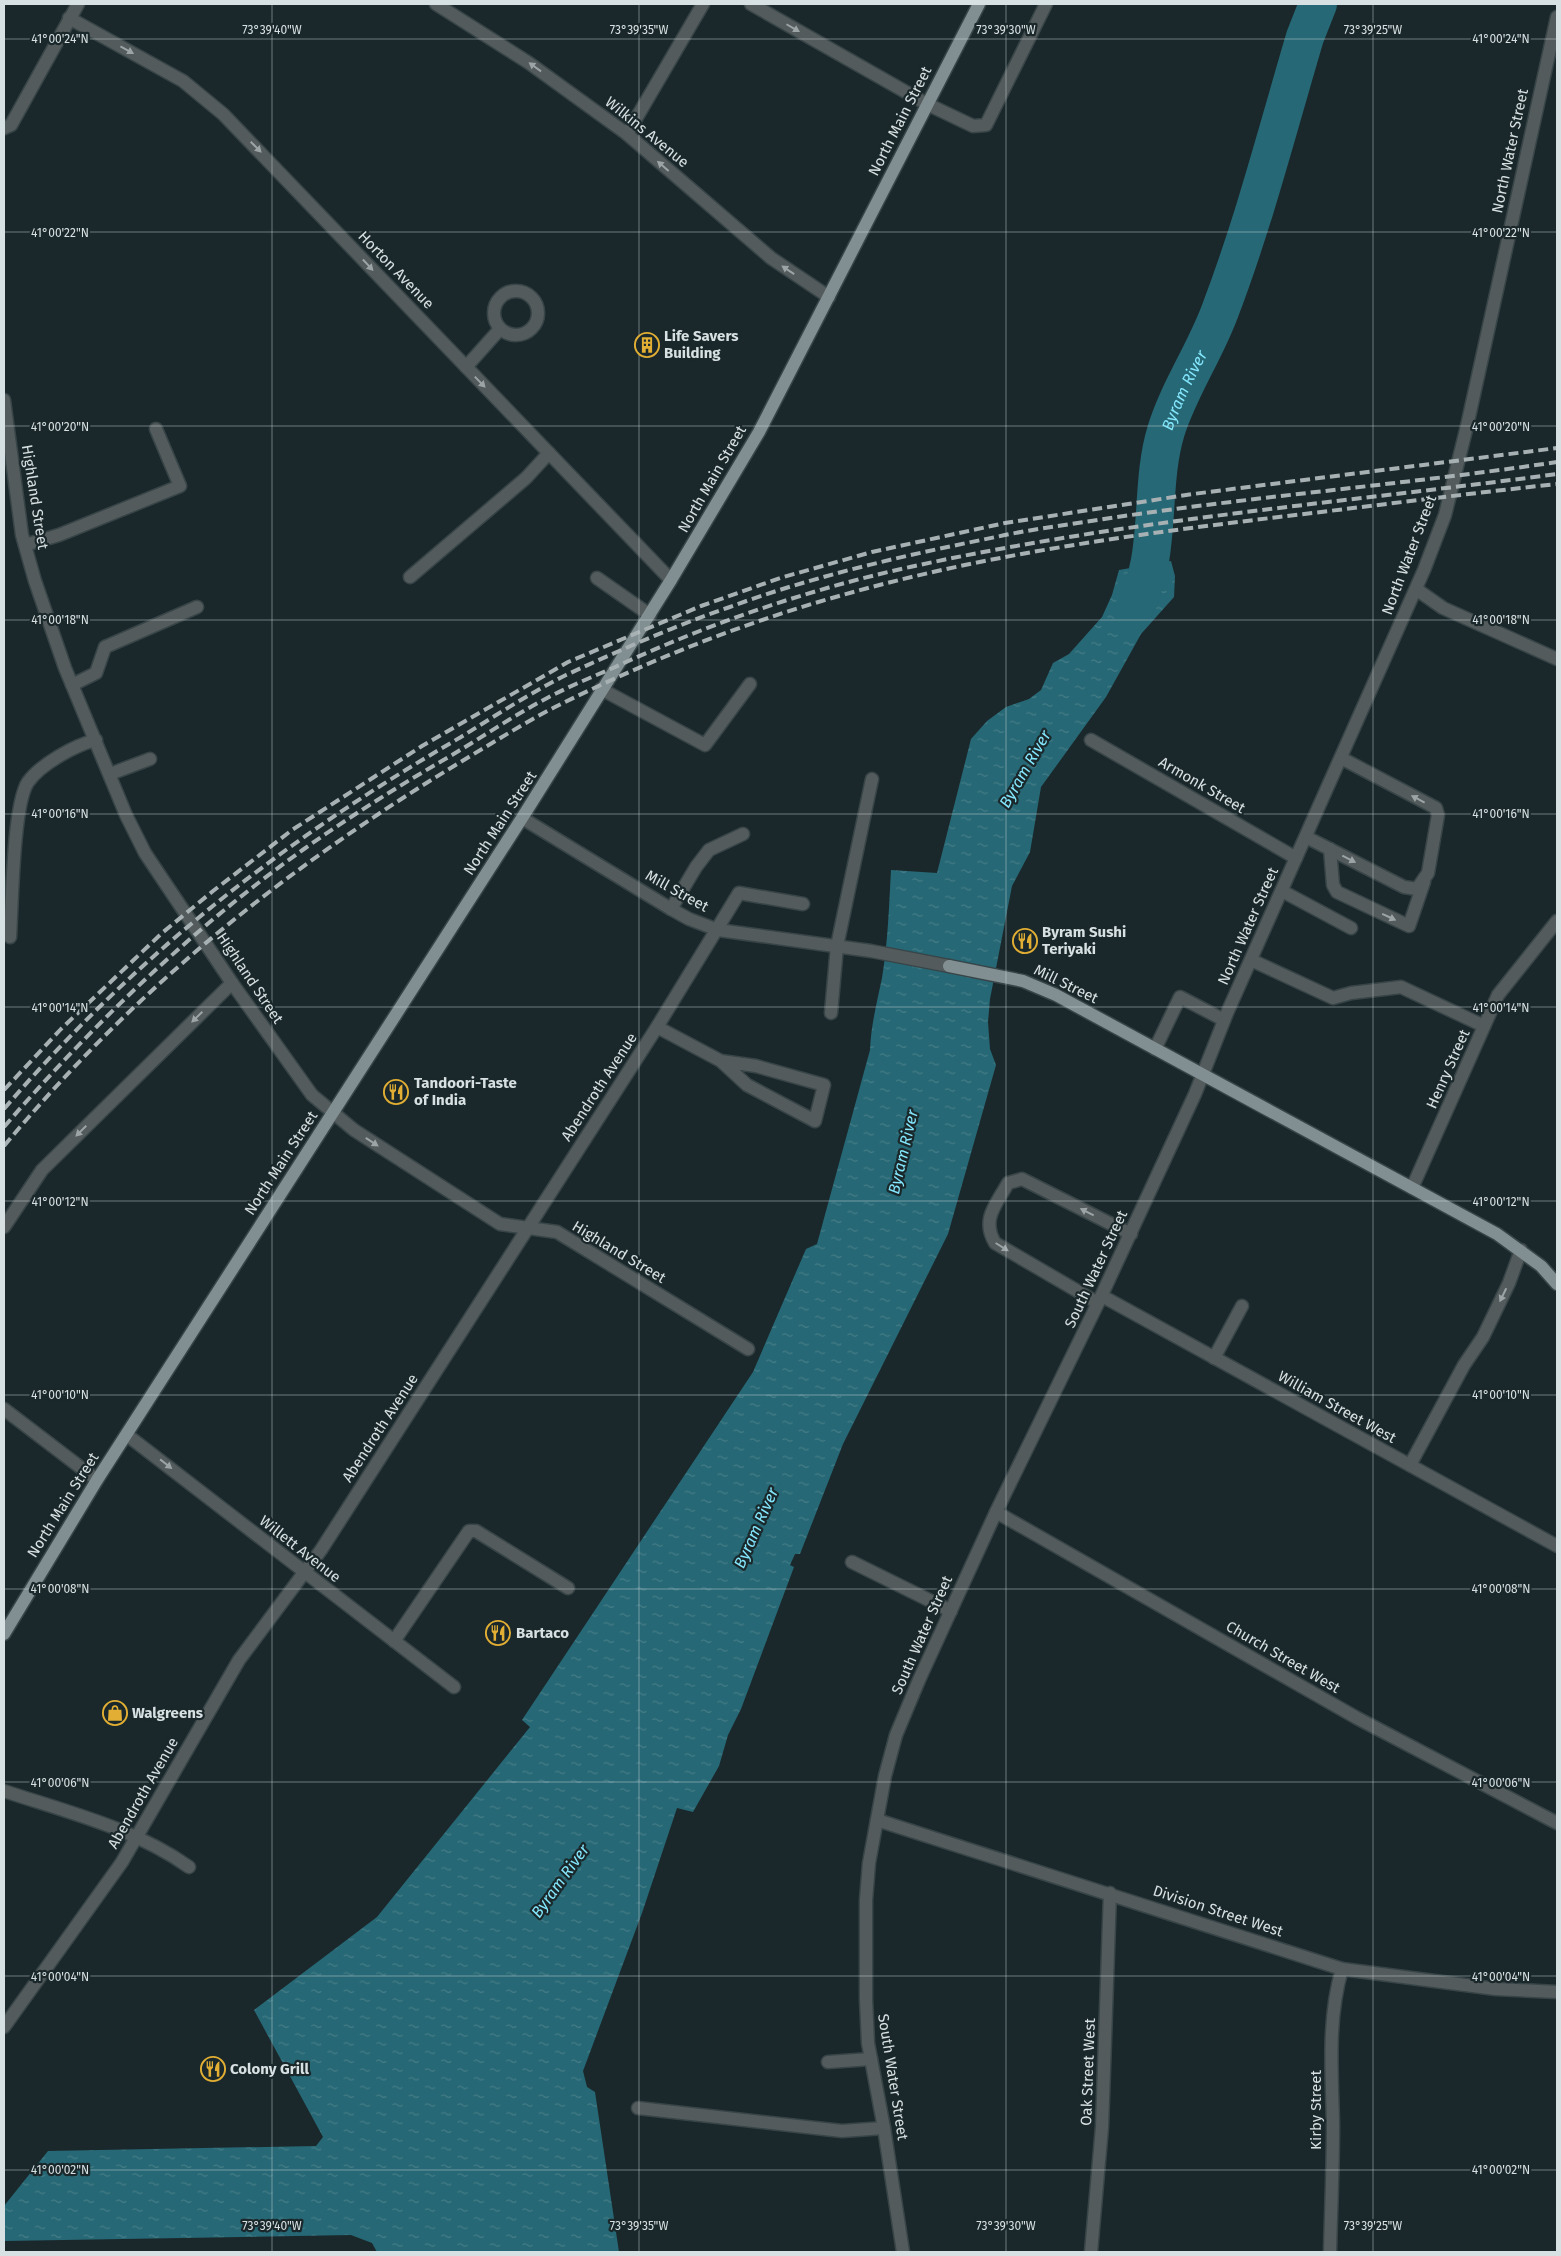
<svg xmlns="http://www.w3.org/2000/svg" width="1561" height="2256" font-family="'Fira Sans',sans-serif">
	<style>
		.water { fill: url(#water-ripples) }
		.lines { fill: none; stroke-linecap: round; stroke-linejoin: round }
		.river { stroke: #266875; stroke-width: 38 }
		.minor-casing { stroke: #384548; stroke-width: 15 }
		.major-casing { stroke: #384548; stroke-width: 15 }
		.minor { stroke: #545b5c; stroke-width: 12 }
		.major { stroke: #818f93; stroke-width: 12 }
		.rail { stroke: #a7b1b4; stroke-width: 4; stroke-dasharray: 10 5; stroke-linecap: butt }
		.oneway { fill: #9ca4a6 }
		.ticks { fill: none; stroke: #d7e0e2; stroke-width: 1; stroke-opacity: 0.45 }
		.labels { text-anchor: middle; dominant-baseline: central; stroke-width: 4.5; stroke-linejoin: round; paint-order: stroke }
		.street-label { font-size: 15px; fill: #d7e0e2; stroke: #1a282b }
		.poi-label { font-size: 15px; font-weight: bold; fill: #d7e0e2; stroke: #1a282b; text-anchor: start }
		.water-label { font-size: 16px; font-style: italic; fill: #84e7fd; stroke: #1a282b }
		.ticks-label { font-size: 12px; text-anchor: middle; fill: #d7e0e2; stroke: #1a282b; stroke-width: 4.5; stroke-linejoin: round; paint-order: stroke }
	</style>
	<defs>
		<pattern id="water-ripples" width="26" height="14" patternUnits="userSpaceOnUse" patternTransform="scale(1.25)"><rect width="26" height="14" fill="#266875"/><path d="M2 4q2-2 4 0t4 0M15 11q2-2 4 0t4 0" fill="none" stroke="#457d88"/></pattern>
	</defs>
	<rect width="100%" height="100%" fill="#1a282b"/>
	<path class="water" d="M1171,561L1175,576L1174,597L1141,634L1106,697L1041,787L1030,852L1012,886L990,999L988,1022L990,1049L996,1065L948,1234L843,1444L800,1554H795L790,1565L794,1567L741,1709L728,1735L719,1766L693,1812L677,1808L642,1913L583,2071L587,2087L595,2092L619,2252H377L372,2243L351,2235L4,2241V2206L48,2151L316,2146L323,2137L254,2010L377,1917L530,1727L522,1720L753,1372L806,1249L817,1244L870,1050C871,1025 877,1002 882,978C888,942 889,906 891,870L937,873L971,739L987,721L1006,707L1029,699L1041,690L1053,663L1069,654L1102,617L1112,595L1119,570Z"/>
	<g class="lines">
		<path class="river" id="s1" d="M1132,612C1164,558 1148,490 1166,431C1179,389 1205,352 1220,311C1254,222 1278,128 1305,37L1318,4"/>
		<defs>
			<g id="minor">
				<path d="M436,4L529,63L627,134L771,258L829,297"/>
				<path d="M751,4L927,104L973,126L986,125L1046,4"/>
				<path d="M69,18L183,81L223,114L671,580"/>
				<path d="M4,128L11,125L78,4"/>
				<path d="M627,134L703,4"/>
				<circle cx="516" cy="313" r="22"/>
				<path d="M466,367L500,329"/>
				<path d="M4,400L22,535L35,581L65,668L126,815L145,853L232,983L312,1095L354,1130L500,1224L557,1232L748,1349"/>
				<path d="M25,545L59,535L180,486L156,429"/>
				<path d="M410,577L526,478L549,453"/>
				<path d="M597,578L650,615"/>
				<path d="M1416,589L1443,608L1557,659"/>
				<path d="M72,685L96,673L105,647L197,607"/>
				<path d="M601,689L705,745L750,684"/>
				<path d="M1091,740L1296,858"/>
				<path d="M110,774L150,759"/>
				<path d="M522,818L671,909L689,919L718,930L871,951L949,966"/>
				<path d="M1306,837L1404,887L1417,889L1428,873L1438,815L1436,808L1341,758"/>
				<path d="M1330,849L1333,885L1337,892L1409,926L1424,882"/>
				<path d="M1282,891L1351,928"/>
				<path d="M671,909L696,867L709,850L743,834"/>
				<path d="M10,937C12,906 13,804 28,782C41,764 75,745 96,740"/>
				<path d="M1251,960L1333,998L1351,993L1401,987L1484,1026"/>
				<path d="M831,1013L837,946L872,779"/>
				<path d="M657,1027L721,1061L747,1085L815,1121L824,1085L756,1066L721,1061"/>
				<path d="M1155,1049L1180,997L1224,1020"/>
				<path d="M1412,1188L1498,995L1557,921"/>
				<path d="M4,1227L42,1170L232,983"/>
				<path d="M1102,1296L1557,1546"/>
				<path d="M1098,1303L995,1243C981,1219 996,1205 1008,1183L1022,1179L1131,1234"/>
				<path d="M1214,1358L1242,1306"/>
				<path d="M4,1409L97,1480"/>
				<path d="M127,1435L454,1687"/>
				<path d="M1410,1465L1464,1365L1483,1337L1509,1283L1521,1250"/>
				<path d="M996,1512L1357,1718L1557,1823"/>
				<path d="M852,1562L951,1611"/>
				<path d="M394,1641L469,1531H476L568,1588"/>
				<path d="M4,1791C67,1812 134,1828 189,1867"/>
				<path d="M877,1820L1342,1969L1496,1989L1557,1992"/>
				<path d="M4,2027L122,1862L239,1660L321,1550L657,1027L739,893L803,904"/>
				<path d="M828,2062L871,2059"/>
				<path d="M638,2108L842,2131L884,2128"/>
				<path d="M903,2252L884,2128L868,2043L866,1999V1900L869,1863L885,1776L896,1735L919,1680L996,1512L1098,1303L1195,1094L1227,1013L1424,570L1445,515L1467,426L1557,17"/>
				<path d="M1091,2252L1102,2127L1110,1893"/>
				<path d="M1330,2252C1331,2210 1333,2168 1333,2125C1332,2073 1327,2020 1342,1969"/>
			</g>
			<g id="major">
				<path d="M949,966L1023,981L1056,995L1497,1234L1541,1266L1557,1284"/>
				<path d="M4,1634L97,1480L522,818L671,580L759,432L979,4"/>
			</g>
		</defs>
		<use href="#minor" class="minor-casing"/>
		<use href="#major" class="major-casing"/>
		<use href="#minor" class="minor"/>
		<use href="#major" class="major"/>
		<g class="rail">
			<path d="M4,1090L61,1029L162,933L213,891L292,830L422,746L568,662L701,606L780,578L872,552L1005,523L1193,494L1557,448"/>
			<path d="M4,1109C136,955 286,838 461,737C495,716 530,693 566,675C618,651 672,627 727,608C813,576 906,555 996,537C1027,530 1059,526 1091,521C1245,497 1402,485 1557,462"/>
			<path d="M4,1127C93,1024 193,928 304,849C352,815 402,784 452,755C484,736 516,714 549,697C570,686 592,677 613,668C708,624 806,590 910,567C1124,520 1340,503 1557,474"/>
			<path d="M4,1146C116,1012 238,907 383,811C422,785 462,761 502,737C519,727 537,716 555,707C651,659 753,619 857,591C995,553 1138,534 1279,517C1372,506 1464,494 1557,484"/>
		</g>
	</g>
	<defs><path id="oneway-solid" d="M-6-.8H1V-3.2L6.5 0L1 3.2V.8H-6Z" transform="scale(1.25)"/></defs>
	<g class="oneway">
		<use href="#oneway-solid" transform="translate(793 28) rotate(30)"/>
		<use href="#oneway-solid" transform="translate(127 50) rotate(29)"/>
		<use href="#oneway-solid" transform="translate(535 67) rotate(-144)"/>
		<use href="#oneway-solid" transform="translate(256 147) rotate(45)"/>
		<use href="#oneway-solid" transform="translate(663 166) rotate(-139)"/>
		<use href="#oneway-solid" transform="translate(368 265) rotate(47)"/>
		<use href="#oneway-solid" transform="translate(788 270) rotate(-146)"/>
		<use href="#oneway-solid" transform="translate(480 382) rotate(46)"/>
		<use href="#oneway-solid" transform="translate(1418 799) rotate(-152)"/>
		<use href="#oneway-solid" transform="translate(1349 859) rotate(27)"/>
		<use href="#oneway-solid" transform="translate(1389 917) rotate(25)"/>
		<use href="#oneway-solid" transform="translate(197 1017) rotate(136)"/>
		<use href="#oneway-solid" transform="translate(81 1131) rotate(135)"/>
		<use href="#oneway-solid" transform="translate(372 1142) rotate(33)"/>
		<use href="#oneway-solid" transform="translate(1087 1212) rotate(-153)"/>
		<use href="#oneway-solid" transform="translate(1002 1247) rotate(32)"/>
		<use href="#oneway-solid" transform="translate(1503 1295) rotate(116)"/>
		<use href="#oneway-solid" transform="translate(166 1464) rotate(38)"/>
	</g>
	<path class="ticks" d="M272,4V2252M639,4V2252M1006,4V2252M1373,4V2252M4,39H1557M4,232H1557M4,426H1557M4,620H1557M4,814H1557M4,1007H1557M4,1201H1557M4,1395H1557M4,1589H1557M4,1782H1557M4,1976H1557M4,2170H1557"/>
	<defs>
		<symbol id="building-ring" viewBox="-11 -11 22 22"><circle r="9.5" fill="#1a282b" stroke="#e2af34" stroke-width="1.5"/><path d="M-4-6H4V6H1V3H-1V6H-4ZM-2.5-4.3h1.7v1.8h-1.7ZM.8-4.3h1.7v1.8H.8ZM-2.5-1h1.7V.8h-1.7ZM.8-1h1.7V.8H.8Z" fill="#e2af34"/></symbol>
		<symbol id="restaurant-ring" viewBox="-11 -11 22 22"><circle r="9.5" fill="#1a282b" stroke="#e2af34" stroke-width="1.5"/><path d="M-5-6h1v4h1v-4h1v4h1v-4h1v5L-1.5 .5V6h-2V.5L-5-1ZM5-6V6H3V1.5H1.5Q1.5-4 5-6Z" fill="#e2af34"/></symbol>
		<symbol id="shop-ring" viewBox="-11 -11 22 22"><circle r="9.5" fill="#1a282b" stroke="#e2af34" stroke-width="1.5"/><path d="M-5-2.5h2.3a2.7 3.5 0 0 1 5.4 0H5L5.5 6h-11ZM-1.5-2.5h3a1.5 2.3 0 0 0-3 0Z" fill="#e2af34"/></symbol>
	</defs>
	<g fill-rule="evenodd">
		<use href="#building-ring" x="633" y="331" width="28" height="28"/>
		<use href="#restaurant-ring" x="1011" y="927" width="28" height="28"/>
		<use href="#restaurant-ring" x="382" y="1078" width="28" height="28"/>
		<use href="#restaurant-ring" x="484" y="1619" width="28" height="28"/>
		<use href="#shop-ring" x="101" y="1699" width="28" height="28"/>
		<use href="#restaurant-ring" x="199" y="2055" width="28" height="28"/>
	</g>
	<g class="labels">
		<g class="street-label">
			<text transform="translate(900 121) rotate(-63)">North Main Street</text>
			<text transform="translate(647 132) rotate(39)">Wilkins Avenue</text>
			<text transform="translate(1510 151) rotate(-78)">North Water Street</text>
			<text transform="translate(396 270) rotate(46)">Horton Avenue</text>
			<text transform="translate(712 479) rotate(-60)">North Main Street</text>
			<text transform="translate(35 497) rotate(81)">Highland Street</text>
			<text transform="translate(1409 555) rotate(-69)">North Water Street</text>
			<text transform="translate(1202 785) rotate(30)">Armonk Street</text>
			<text transform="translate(500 823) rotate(-57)">North Main Street</text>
			<text transform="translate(677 891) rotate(29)">Mill Street</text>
			<text transform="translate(1248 926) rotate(-66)">North Water Street</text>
			<text transform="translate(250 978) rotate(56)">Highland Street</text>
			<text transform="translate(1066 984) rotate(26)">Mill Street</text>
			<text transform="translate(1448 1069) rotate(-66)">Henry Street</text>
			<text transform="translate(599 1087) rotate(-57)">Abendroth Avenue</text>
			<text transform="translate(281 1163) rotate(-57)">North Main Street</text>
			<text transform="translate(619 1252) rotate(31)">Highland Street</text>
			<text transform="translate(1096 1269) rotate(-65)">South Water Street</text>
			<text transform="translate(1337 1407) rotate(29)">William Street West</text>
			<text transform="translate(380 1428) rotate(-57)">Abendroth Avenue</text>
			<text transform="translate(63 1505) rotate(-58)">North Main Street</text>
			<text transform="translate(300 1549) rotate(38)">Willett Avenue</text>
			<text transform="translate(922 1635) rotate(-66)">South Water Street</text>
			<text transform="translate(1283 1657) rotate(30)">Church Street West</text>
			<text transform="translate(143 1793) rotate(-60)">Abendroth Avenue</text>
			<text transform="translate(1218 1911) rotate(18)">Division Street West</text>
			<text transform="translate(1088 2072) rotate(-88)">Oak Street West</text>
			<text transform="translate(893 2077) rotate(81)">South Water Street</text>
			<text transform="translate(1316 2110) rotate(-90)">Kirby Street</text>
		</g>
		<g class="poi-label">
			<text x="664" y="336">Life Savers<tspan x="664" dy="17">Building</tspan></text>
			<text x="1042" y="932">Byram Sushi<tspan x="1042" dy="17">Teriyaki</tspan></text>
			<text x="414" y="1083">Tandoori-Taste<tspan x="414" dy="17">of India</tspan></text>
			<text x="516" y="1633">Bartaco</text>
			<text x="132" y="1713">Walgreens</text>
			<text x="230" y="2069">Colony Grill</text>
		</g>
		<g class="water-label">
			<text stroke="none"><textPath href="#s1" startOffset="230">Byram River</textPath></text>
			<text transform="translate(1025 769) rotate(-60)">Byram River</text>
			<text transform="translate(903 1152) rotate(-77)">Byram River</text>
			<text transform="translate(756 1528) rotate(-66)">Byram River</text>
			<text transform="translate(560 1881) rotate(-54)">Byram River</text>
		</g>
	</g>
	<g class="ticks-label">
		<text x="272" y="34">73°39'40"W</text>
		<text x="639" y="34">73°39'35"W</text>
		<text x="1006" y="34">73°39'30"W</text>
		<text x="1373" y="34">73°39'25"W</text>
		<text x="60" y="43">41°00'24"N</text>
		<text x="1501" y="43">41°00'24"N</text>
		<text x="60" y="237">41°00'22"N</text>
		<text x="1501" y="237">41°00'22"N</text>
		<text x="60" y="431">41°00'20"N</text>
		<text x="1501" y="431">41°00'20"N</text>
		<text x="60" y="624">41°00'18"N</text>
		<text x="1501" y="624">41°00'18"N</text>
		<text x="60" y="818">41°00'16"N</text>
		<text x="1501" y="818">41°00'16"N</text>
		<text x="60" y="1012">41°00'14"N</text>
		<text x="1501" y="1012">41°00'14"N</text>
		<text x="60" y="1206">41°00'12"N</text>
		<text x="1501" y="1206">41°00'12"N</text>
		<text x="60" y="1399">41°00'10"N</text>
		<text x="1501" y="1399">41°00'10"N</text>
		<text x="60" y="1593">41°00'08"N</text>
		<text x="1501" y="1593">41°00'08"N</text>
		<text x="60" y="1787">41°00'06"N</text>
		<text x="1501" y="1787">41°00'06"N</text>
		<text x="60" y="1981">41°00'04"N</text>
		<text x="1501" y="1981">41°00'04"N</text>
		<text x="60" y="2174">41°00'02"N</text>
		<text x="1501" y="2174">41°00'02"N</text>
		<text x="272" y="2230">73°39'40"W</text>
		<text x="639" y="2230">73°39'35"W</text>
		<text x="1006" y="2230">73°39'30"W</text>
		<text x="1373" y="2230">73°39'25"W</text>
	</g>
	<rect width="1561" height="2256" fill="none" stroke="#d7e0e2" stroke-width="10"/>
</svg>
